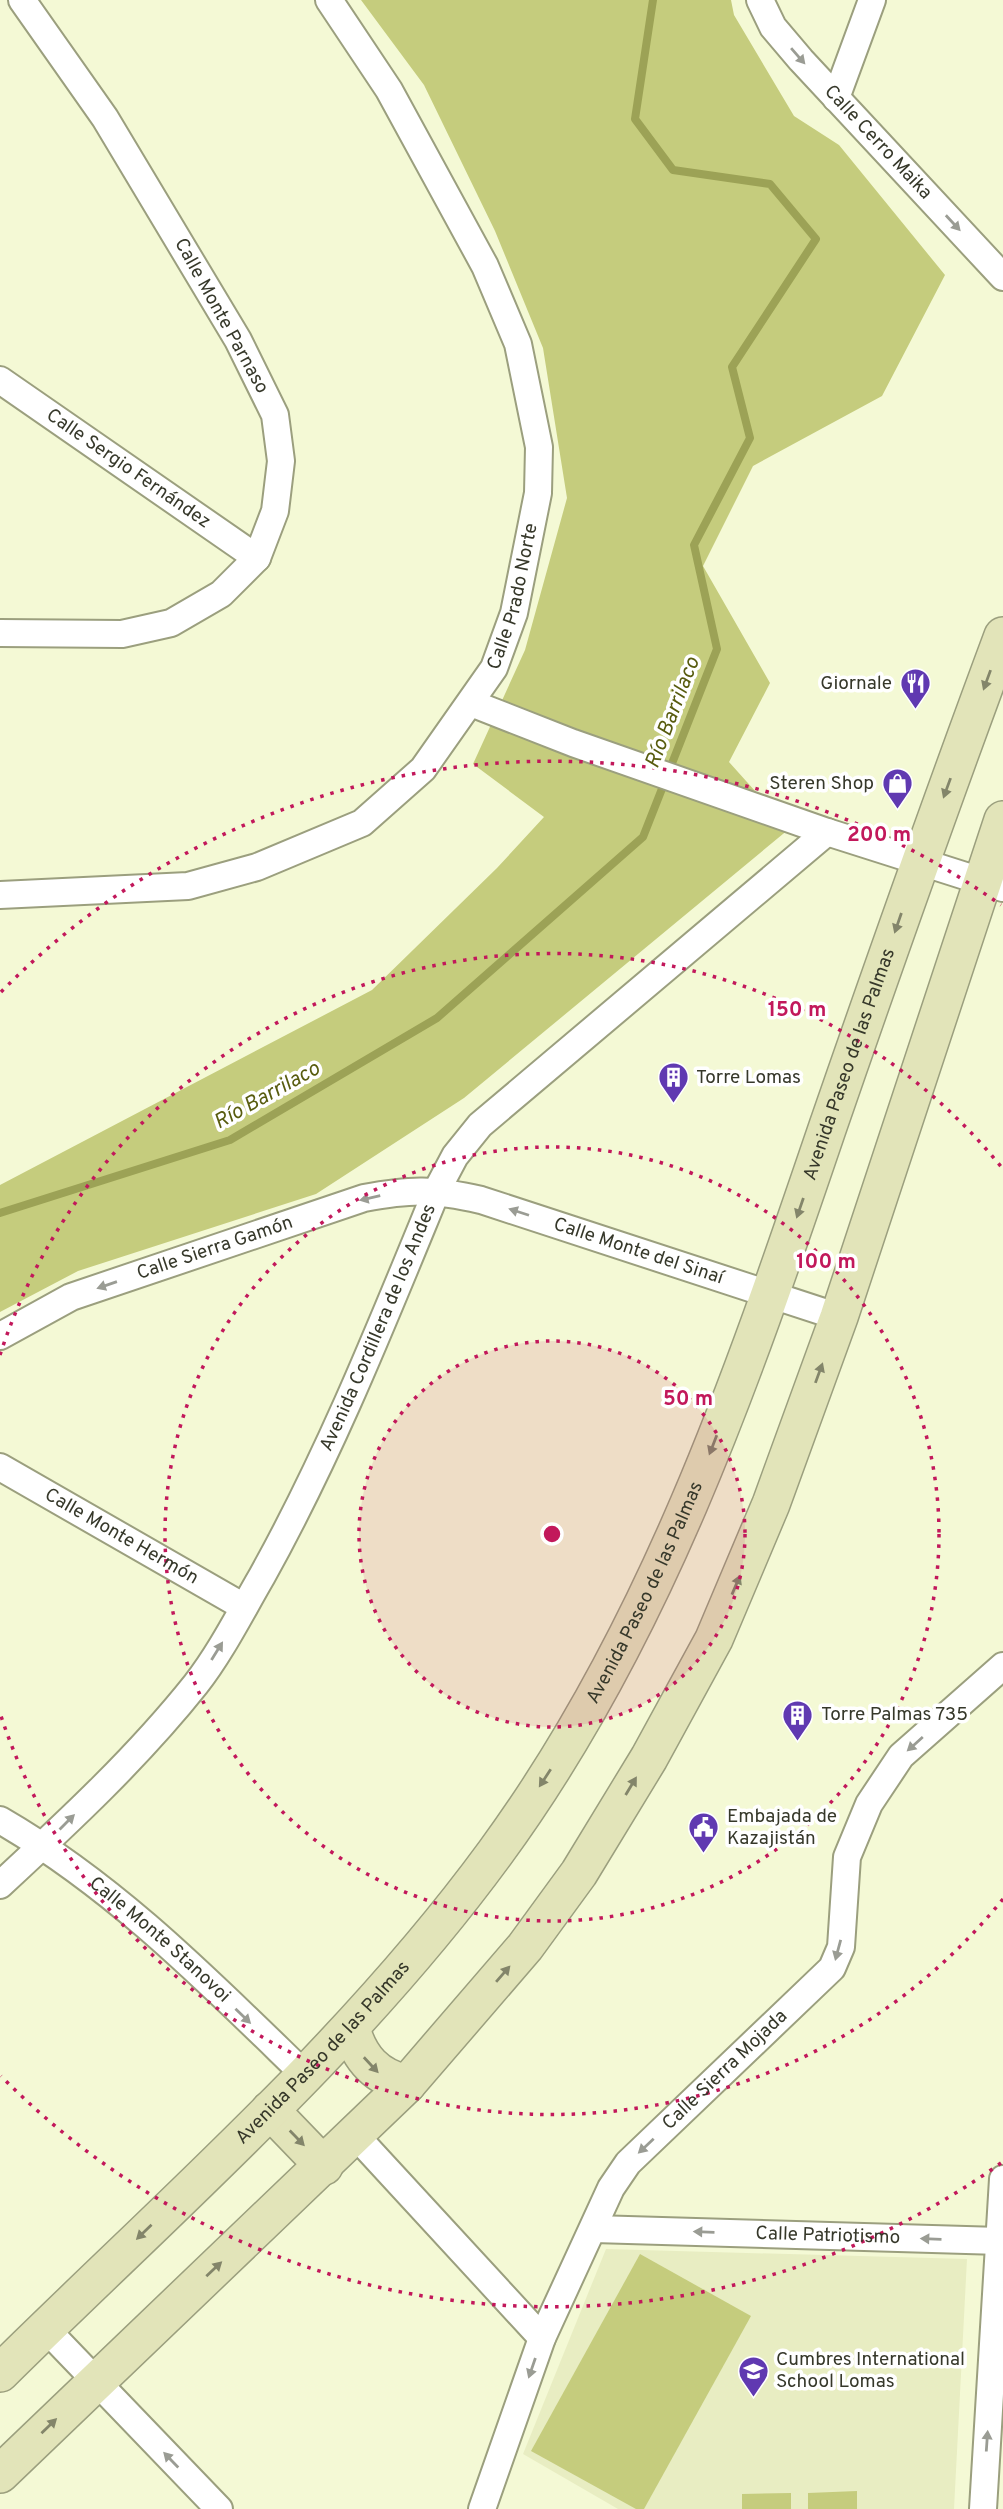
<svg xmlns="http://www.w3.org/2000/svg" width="1003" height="2509" font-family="Overpass,sans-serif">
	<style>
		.built { fill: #e8edc2 }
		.green { fill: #c5cc7d }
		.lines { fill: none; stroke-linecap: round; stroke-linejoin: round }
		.stream { stroke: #9ca256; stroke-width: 8 }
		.street-casing { stroke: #9b9f7e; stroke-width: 30 }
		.secondary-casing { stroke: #9b9f7e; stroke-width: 40 }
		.street { stroke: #fff; stroke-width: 26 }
		.secondary { stroke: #e2e4b9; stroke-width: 37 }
		.oneway { fill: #9a9c94 }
		.oneway2 { fill: #83856a }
		.ring { fill: none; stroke: #c2185b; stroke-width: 3.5; stroke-dasharray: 3.5 7 }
		.labels { text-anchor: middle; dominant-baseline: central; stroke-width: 7; stroke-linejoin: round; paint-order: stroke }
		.street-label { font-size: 19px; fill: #36382a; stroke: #fff }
		.poi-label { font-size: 19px; fill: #36382a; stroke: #fff; text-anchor: start }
		.water-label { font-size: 21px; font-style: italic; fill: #585c0f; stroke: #fff }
		.centre { fill: #c2185b; stroke: #fff; stroke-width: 3.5 }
		.ring-label { font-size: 21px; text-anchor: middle; font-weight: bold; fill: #c2185b; stroke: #fff; stroke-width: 7; stroke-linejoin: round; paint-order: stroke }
	</style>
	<rect width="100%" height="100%" fill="#f4f9d5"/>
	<path class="built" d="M606,2249L967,2259L954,2509H618L523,2454Z"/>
	<g class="green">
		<path d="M361,0H731L734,15L794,116L839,145L945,275L882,396L753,466L703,566L770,683L729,762L789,829L464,1098L316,1194L78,1271L0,1312V1185L372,990L497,868L544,817L473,764L525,650L567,498L543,348L495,231L424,85Z"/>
		<path d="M640,2254L751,2316L644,2509H636L531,2451Z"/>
		<path d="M857,2491V2509H808V2493Z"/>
		<path d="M791,2493V2509H742V2494Z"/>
	</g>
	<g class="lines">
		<path class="stream" d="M0,1213L230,1140L437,1018L643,837L717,649L694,545L750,438L732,367L816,239L770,184L673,170L635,119L653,0"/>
		<defs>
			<g id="street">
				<path id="s1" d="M760,0L773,27L801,60L1003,277"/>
				<path d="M836,98L872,0"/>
				<path id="s2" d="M0,380L257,558"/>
				<path d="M0,633L122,634L171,623L221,594L257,558L275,511L281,461L275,415L238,340L105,118L22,0"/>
				<path d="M471,703L573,743L827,832L1003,888"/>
				<path id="s3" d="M0,895L188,886L257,867L362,823L423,769L494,668L514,613L538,493L539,447L518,344L485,266L389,90L329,0"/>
				<path id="s4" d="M0,1336L71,1297L364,1198C412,1189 432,1189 481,1200L839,1317"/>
				<path id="s5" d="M0,1467L244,1607"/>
				<path id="s6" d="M0,1820C116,1887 209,1982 305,2075"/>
				<path id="s7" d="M0,1885C68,1822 138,1757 196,1684C221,1652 241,1612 262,1576C331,1452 383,1321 437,1190L455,1156L480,1125L827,832"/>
				<path d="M355,2135L542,2338"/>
				<path id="s8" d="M594,2229L1000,2241"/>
				<path d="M45,2328L219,2509"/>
				<path id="s9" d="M482,2509L542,2338L611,2188L628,2163L832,1968L841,1947L847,1857L869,1804L901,1756L1003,1666"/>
				<path d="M983,2509L1003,2179"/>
			</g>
			<g id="secondary">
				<path d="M351,2028C359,2058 376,2077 407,2084"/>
				<path d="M270,2110L324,2166"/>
				<path id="s10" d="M0,2373C170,2205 353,2047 495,1853C655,1635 741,1382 827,1129C884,964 942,800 1003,636"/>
				<path d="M0,2474L407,2084L525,1947L579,1873L649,1758L714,1639L771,1504L839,1317L1003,820"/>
			</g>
		</defs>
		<use href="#street" class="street-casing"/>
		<use href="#secondary" class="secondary-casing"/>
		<use href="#street" class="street"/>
		<use href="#secondary" class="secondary"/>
	</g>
	<defs><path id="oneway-solid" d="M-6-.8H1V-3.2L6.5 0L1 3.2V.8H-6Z" transform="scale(1.75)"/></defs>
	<g class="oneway">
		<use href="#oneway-solid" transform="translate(798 56) rotate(49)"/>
		<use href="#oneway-solid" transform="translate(953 223) rotate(47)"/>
		<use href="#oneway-solid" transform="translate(370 1198) rotate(167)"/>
		<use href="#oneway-solid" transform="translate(519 1212) rotate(-162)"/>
		<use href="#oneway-solid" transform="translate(107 1285) rotate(161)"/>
		<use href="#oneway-solid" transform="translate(217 1651) rotate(-58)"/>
		<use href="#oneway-solid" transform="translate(915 1744) rotate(138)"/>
		<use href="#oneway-solid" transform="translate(67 1822) rotate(-45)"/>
		<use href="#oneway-solid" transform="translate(838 1950) rotate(105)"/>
		<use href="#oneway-solid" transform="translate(243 2016) rotate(44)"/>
		<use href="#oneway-solid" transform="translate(646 2146) rotate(137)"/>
		<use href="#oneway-solid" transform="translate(704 2232) rotate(-178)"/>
		<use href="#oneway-solid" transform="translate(931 2239) rotate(-178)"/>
		<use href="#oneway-solid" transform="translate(532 2368) rotate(109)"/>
		<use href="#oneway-solid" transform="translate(987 2441) rotate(-86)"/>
		<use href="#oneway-solid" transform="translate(171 2460) rotate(-134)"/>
	</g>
	<g class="oneway2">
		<use href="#oneway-solid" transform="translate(987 680) rotate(110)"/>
		<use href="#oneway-solid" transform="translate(947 788) rotate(110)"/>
		<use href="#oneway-solid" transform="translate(898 923) rotate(109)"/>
		<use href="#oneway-solid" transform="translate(800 1208) rotate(109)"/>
		<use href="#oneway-solid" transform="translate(819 1373) rotate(-70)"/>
		<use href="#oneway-solid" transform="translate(713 1445) rotate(111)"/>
		<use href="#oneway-solid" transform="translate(736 1585) rotate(-67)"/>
		<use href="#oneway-solid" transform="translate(545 1778) rotate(123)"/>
		<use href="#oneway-solid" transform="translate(631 1786) rotate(-59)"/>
		<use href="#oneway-solid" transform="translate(503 1974) rotate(-49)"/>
		<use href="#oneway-solid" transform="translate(371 2065) rotate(47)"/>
		<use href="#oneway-solid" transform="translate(297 2138) rotate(46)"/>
		<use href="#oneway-solid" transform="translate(144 2232) rotate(136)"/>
		<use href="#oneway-solid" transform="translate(214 2269) rotate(-43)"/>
		<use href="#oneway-solid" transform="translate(49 2426) rotate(-44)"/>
	</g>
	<circle cx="552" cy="1534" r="193" fill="#c2185b" fill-opacity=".12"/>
	<g class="ring">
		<circle cx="552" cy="1534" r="193"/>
		<circle cx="552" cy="1534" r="387"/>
		<path d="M1003 1899A580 580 0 0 1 0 1713M0 1355A580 580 0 0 1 1003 1169"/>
		<path d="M1001 2163A773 773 0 0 1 1 2076M1 992A773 773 0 0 1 1001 905"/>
	</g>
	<defs>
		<symbol id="restaurant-pin" viewBox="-11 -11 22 30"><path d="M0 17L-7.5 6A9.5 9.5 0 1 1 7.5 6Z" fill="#6039b1" stroke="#fff"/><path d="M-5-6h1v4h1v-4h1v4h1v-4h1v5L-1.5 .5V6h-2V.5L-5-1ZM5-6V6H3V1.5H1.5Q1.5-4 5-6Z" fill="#fff"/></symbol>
		<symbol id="shop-pin" viewBox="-11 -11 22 30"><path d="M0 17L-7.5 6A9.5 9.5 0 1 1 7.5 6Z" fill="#6039b1" stroke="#fff"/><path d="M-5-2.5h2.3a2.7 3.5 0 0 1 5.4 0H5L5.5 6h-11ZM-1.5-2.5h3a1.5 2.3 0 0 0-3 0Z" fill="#fff"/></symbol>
		<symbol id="building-pin" viewBox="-11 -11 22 30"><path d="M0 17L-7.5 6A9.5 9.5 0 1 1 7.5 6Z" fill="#6039b1" stroke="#fff"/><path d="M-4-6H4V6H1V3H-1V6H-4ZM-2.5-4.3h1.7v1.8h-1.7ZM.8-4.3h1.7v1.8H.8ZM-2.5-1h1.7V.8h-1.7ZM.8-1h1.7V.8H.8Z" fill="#fff"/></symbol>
		<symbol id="civic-pin" viewBox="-11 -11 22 30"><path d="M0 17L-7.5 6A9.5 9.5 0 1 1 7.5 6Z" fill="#6039b1" stroke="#fff"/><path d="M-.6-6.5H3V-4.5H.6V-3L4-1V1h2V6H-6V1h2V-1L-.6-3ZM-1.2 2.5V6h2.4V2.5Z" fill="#fff"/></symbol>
		<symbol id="school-pin" viewBox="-11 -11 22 30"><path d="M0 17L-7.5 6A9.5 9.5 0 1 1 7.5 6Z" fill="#6039b1" stroke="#fff"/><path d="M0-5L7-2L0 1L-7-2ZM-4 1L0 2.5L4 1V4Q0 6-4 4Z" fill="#fff"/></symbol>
	</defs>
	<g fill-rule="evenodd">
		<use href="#restaurant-pin" x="898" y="666" width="35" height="47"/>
		<use href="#shop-pin" x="880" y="766" width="35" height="47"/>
		<use href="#building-pin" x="656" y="1060" width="35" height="47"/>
		<use href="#building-pin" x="780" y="1698" width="35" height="47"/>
		<use href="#civic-pin" x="686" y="1810" width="35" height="47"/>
		<use href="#school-pin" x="736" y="2354" width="35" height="47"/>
	</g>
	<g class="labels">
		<g class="street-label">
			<text stroke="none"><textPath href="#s1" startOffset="186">Calle Cerro Maika</textPath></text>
			<text transform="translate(221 316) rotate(61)">Calle Monte Parnaso</text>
			<text stroke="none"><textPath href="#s2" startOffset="156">Calle Sergio Fernández</textPath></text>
			<text stroke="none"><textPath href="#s3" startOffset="653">Calle Prado Norte</textPath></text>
			<text stroke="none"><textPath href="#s10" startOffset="1587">Avenida Paseo de las Palmas</textPath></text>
			<text stroke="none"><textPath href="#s4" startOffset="233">Calle Sierra Gamón</textPath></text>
			<text stroke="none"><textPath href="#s4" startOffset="674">Calle Monte del Sinaí</textPath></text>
			<text stroke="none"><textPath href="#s7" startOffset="682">Avenida Cordillera de los Andes</textPath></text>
			<text stroke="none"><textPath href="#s5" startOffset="140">Calle Monte Hermón</textPath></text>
			<text stroke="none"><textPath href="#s10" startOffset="1020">Avenida Paseo de las Palmas</textPath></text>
			<text stroke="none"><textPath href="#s6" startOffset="200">Calle Monte Stanovoi</textPath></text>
			<text stroke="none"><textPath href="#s10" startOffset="455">Avenida Paseo de las Palmas</textPath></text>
			<text stroke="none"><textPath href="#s9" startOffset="511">Calle Sierra Mojada</textPath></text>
			<text stroke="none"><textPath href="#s8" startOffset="234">Calle Patriotismo</textPath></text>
		</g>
		<g class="poi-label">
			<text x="892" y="684" text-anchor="end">Giornale</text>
			<text x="874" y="784" text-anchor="end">Steren Shop</text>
			<text x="696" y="1078">Torre Lomas</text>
			<text x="821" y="1715">Torre Palmas 735</text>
			<text x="727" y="1817">Embajada de<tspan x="727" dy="22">Kazajistán</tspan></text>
			<text x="776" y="2360">Cumbres International<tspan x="776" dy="22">School Lomas</tspan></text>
		</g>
		<g class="water-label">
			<text transform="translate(673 713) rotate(-69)">Río Barrilaco</text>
			<text transform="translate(267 1096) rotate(-29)">Río Barrilaco</text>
		</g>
	</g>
	<circle cx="552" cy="1534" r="10" class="centre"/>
	<g class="ring-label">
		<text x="879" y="841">200 m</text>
		<text x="797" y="1016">150 m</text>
		<text x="826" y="1268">100 m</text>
		<text x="688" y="1405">50 m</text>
	</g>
</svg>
